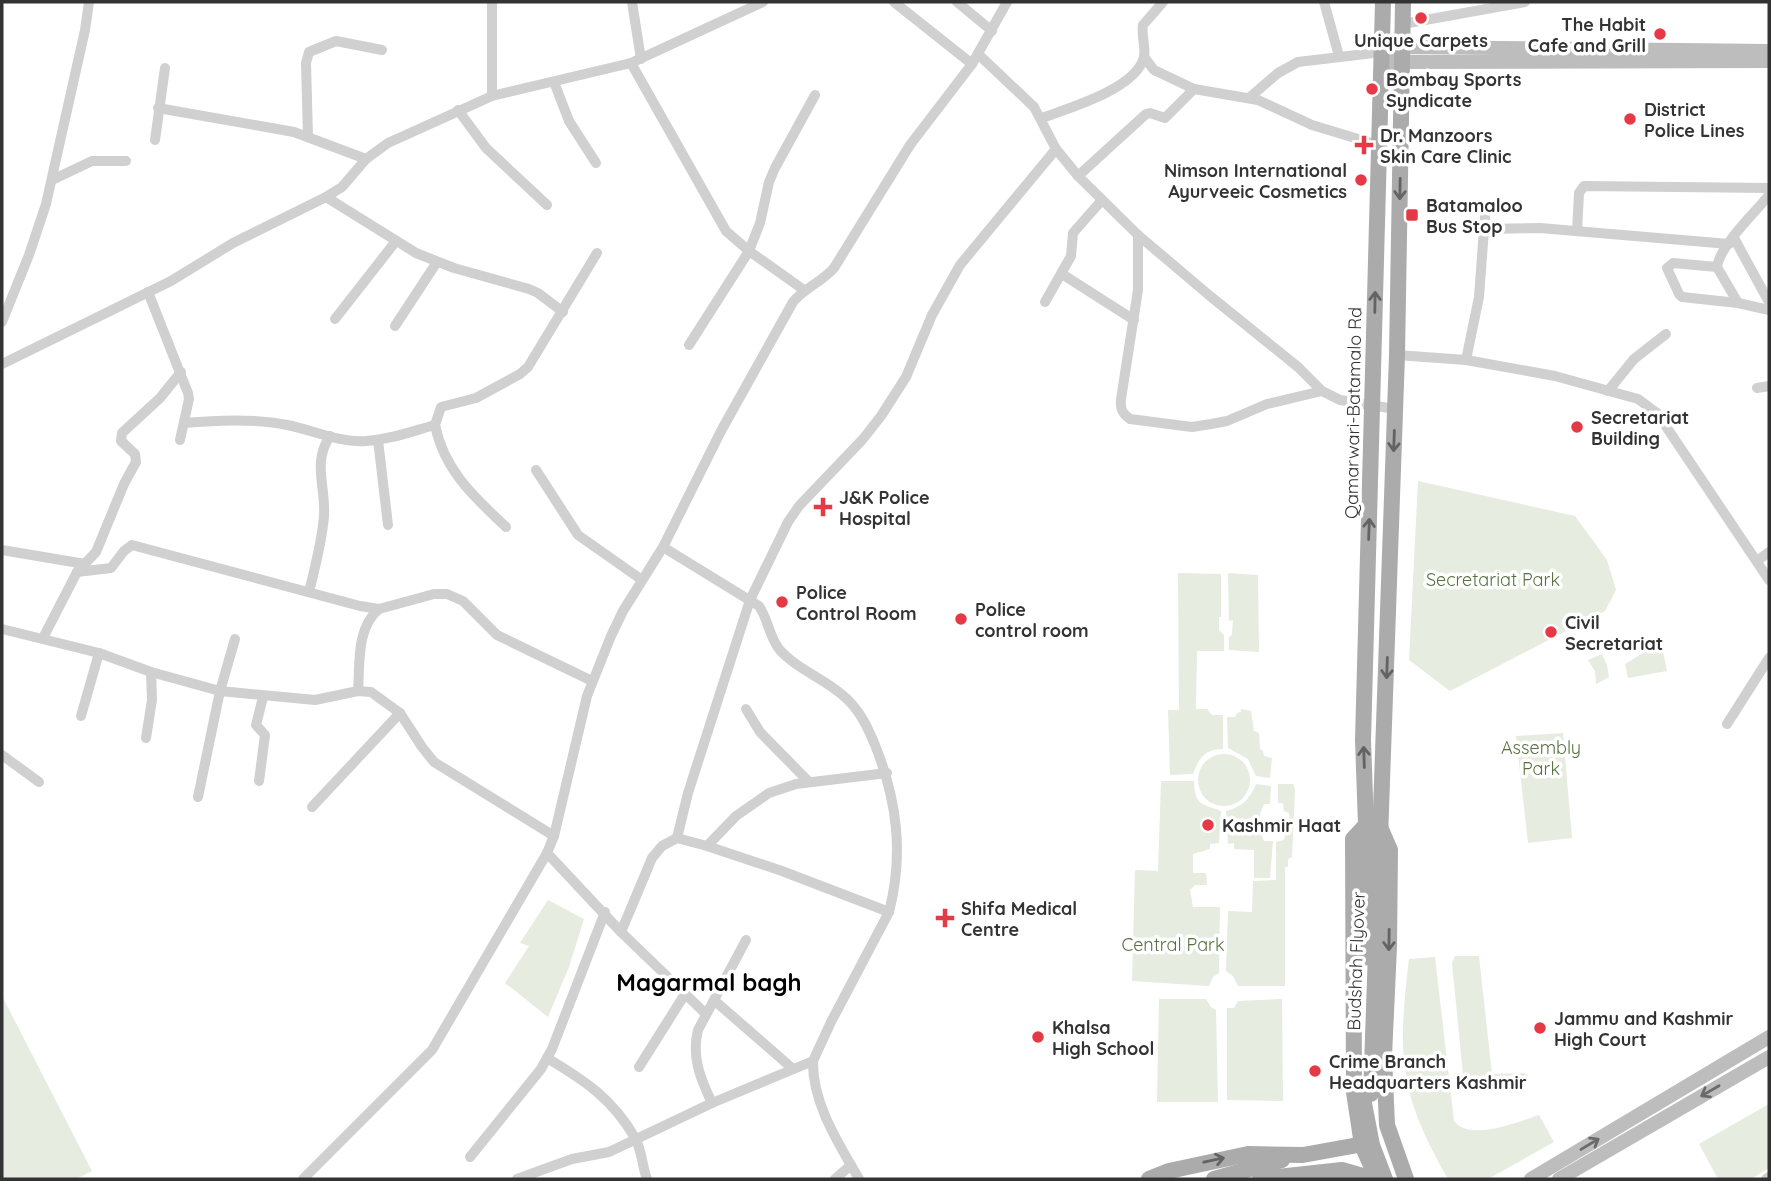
<svg xmlns="http://www.w3.org/2000/svg" width="1771" height="1181" font-family="Quicksand,sans-serif">
	<style>
		.green { fill: #e6ecdf }
		.lines { fill: none; stroke-linecap: round; stroke-linejoin: round }
		.street { stroke: #d0d0d0; stroke-width: 10 }
		.secondary { stroke: #bdbdbd; stroke-width: 14 }
		.primary { stroke: #ababab; stroke-width: 16 }
		.primary-bridge { stroke: #ababab; stroke-width: 16 }
		.oneway { stroke: #636363 }
		.oneway2 { stroke: #6a6a6a }
		.poi-dot { fill: #e63946; stroke: #fff; stroke-width: 2.5 }
		.labels { text-anchor: middle; dominant-baseline: central; stroke-width: 7; stroke-linejoin: round; paint-order: stroke }
		.poi-label { font-size: 18px; font-weight: bold; fill: #333; stroke: #fff; text-anchor: start }
		.street-label { font-size: 18px; fill: #333; stroke: #fff }
		.park-label { font-size: 18px; fill: #56703f; stroke: #fff }
		.district-label { font-size: 24px; font-weight: bold; fill: #000; stroke: #fff }
	</style>
	<rect width="100%" height="100%" fill="#fff"/>
	<g class="green">
		<path d="M1418,481L1575,516L1607,560L1616,590L1605,611L1450,691L1409,660Z"/>
		<path d="M1178,573L1221,574V617H1219V630L1224,635V651H1197L1196,709H1207L1212,715H1223V749C1205,749 1199,758 1193,774L1170,775L1168,710H1179Z"/>
		<path d="M1228,573L1258,575L1259,652L1229,650V637L1232,635L1233,620L1229,621Z"/>
		<path d="M1661,642L1667,671L1628,678L1625,664Z"/>
		<path d="M1602,654L1607,665L1609,677L1596,684L1595,671L1588,660Z"/>
		<path d="M1241,709L1251,711L1254,731L1259,733L1260,749L1263,751L1264,756L1272,758L1270,778L1256,776L1248,759L1228,748L1227,717H1235L1237,713L1241,712Z"/>
		<path d="M1563,733L1572,838L1528,843L1516,736Z"/>
		<circle cx="1224" cy="780" r="26"/>
		<path d="M1161,781H1194C1195,806 1201,803 1221,811L1219,843L1210,844V849L1193,854V873H1206L1207,885H1195L1190,890L1193,907H1220L1219,973L1213,977L1209,986L1132,981L1135,870L1158,871Z"/>
		<path d="M1256,784L1271,786L1270,804H1264L1260,814L1259,834L1262,836L1264,841H1273L1270,878H1254V850L1234,849V843L1228,844L1226,811C1242,807 1250,799 1256,784Z"/>
		<path d="M1278,784H1293L1295,789L1292,857L1288,859V867H1285V986H1238L1233,976L1226,971L1228,911L1252,912L1253,881L1276,880V842L1284,840L1285,835L1290,833L1289,813L1284,811L1283,803H1278Z"/>
		<path d="M548,900L584,919L569,967L548,1017L505,983L529,946L520,943Z"/>
		<path d="M1455,956H1479L1492,1074L1525,1073L1527,1079L1464,1085L1452,963Z"/>
		<path d="M1435,957L1454,1121C1470,1142 1518,1122 1539,1115L1554,1142L1488,1179H1448C1429,1146 1409,1106 1405,1068C1400,1033 1405,994 1409,959Z"/>
		<path d="M2,996L92,1171L76,1179H2Z"/>
		<path d="M1159,999H1206L1211,1007L1216,1010L1218,1102H1157Z"/>
		<path d="M1282,999L1283,1101L1227,1100V1008H1234L1238,1001Z"/>
		<path d="M1769,1104V1168L1751,1179H1718L1699,1144Z"/>
	</g>
	<g class="lines">
		<g class="street">
			<path d="M492,2V96"/>
			<path d="M632,2L641,59"/>
			<path d="M894,2L972,64"/>
			<path d="M957,2L992,31"/>
			<path d="M1324,2L1339,56"/>
			<path d="M1403,24L1525,2"/>
			<path d="M978,54L1034,107L1056,149L1078,176L1138,235L1210,296L1298,367L1322,391L1340,400L1395,409"/>
			<path d="M1144,57L1154,70L1194,89"/>
			<path d="M631,63L726,231L749,251L804,290"/>
			<path d="M554,82L569,121L596,163"/>
			<path d="M1249,98L1278,73L1298,62L1382,52"/>
			<path d="M158,108L294,132L366,159"/>
			<path d="M458,110L486,148L547,205"/>
			<path d="M1042,118C1069,108 1136,89 1144,57C1146,47 1141,35 1143,25L1163,2"/>
			<path d="M308,137L306,63L309,52L336,41L382,50"/>
			<path d="M155,140L165,68"/>
			<path d="M1078,176L1146,114L1150,113L1165,118L1194,89L1258,100L1312,125L1378,145"/>
			<path d="M52,180L92,161H126"/>
			<path d="M1769,195C1755,213 1720,245 1717,267L1738,303L1769,310"/>
			<path d="M326,197L416,253L454,268L529,289L538,293L563,312"/>
			<path d="M1484,229L1540,228L1729,244"/>
			<path d="M1577,231L1579,193L1584,186L1769,188"/>
			<path d="M1138,235V290L1121,399C1120,409 1122,413 1130,419L1192,427L1211,424L1227,421L1267,404L1322,391"/>
			<path d="M1734,238L1769,302"/>
			<path d="M1717,267L1673,263L1667,268L1679,294L1682,297L1738,303"/>
			<path d="M1062,274L1134,320"/>
			<path d="M148,292L188,393L189,399L180,440"/>
			<path d="M1045,302L1071,256L1073,233L1102,200"/>
			<path d="M335,319L396,241"/>
			<path d="M2,322L29,255L46,204L85,30L89,2"/>
			<path d="M395,326L437,262"/>
			<path d="M689,345L749,251L760,223L769,182L775,168L815,95"/>
			<path d="M1397,355L1466,360L1555,376L1638,399L1657,413L1769,580"/>
			<path d="M1466,360L1479,297L1485,216"/>
			<path d="M2,364L171,281L233,243L326,197L342,187L366,159L388,143L492,96L631,63L763,2"/>
			<path d="M1757,388L1769,386"/>
			<path d="M1608,391L1634,359L1666,334"/>
			<path d="M184,423C217,420 254,418 287,425C313,430 339,443 366,441C389,440 413,431 435,425L441,407L476,398L520,374L528,367L597,253"/>
			<path d="M435,425C444,470 474,497 506,527"/>
			<path d="M378,440L388,525"/>
			<path d="M536,470L578,535L642,580"/>
			<path d="M2,550L85,564"/>
			<path d="M1757,561L1769,552"/>
			<path d="M77,572L111,568L124,551L132,545L360,606L379,609L434,594H447L463,601L497,635L592,681"/>
			<path d="M309,592C315,567 322,542 324,516C326,486 312,463 330,436"/>
			<path d="M2,629L99,653L151,672L220,691L315,700L358,691L371,692L400,713L422,747L434,762L554,836"/>
			<path d="M43,638L77,572L96,552L124,484L136,462L135,454L121,441L122,433L160,398L181,372"/>
			<path d="M358,691C360,664 356,628 379,609"/>
			<path d="M746,709L760,732L809,782"/>
			<path d="M81,716L99,653"/>
			<path d="M1727,724L1769,658"/>
			<path d="M146,738L152,700L151,672"/>
			<path d="M2,755L39,782"/>
			<path d="M259,781L265,735L256,725L263,697"/>
			<path d="M198,797L220,691L235,639"/>
			<path d="M312,807L400,713"/>
			<path d="M677,838L688,793L750,600L788,522L799,506L863,439L881,416L906,377L932,315L960,265L1056,149"/>
			<path d="M707,846L736,816L769,793L796,784L887,773"/>
			<path d="M547,853L621,932L706,1014"/>
			<path d="M621,932L652,858L662,846L677,838L707,846L782,871L889,912"/>
			<path d="M715,1001L793,1069"/>
			<path d="M547,1058C584,1080 613,1099 635,1138C642,1150 642,1166 647,1179"/>
			<path d="M813,1061C812,1103 839,1144 859,1179"/>
			<path d="M639,1067L685,994"/>
			<path d="M712,1103C701,1080 691,1057 698,1030L746,940"/>
			<path d="M470,1157L541,1069L552,1049L605,912"/>
			<path d="M303,1179L432,1050L547,853L554,836L587,696L611,636L623,611L663,547L721,431L793,302C804,288 822,282 834,268L910,145L972,64L1007,2"/>
			<path d="M517,1179L572,1159L609,1152L712,1103L813,1061L831,1022L889,912C904,854 897,800 875,745C868,728 861,713 848,700C828,680 797,670 779,649C769,636 768,619 759,606L663,547"/>
			<path d="M835,1179L851,1165"/>
			<path d="M1766,1179L1769,1177"/>
		</g>
		<g class="secondary">
			<path d="M1382,52L1402,47L1769,51"/>
			<path d="M1382,64L1403,62L1769,61"/>
			<path d="M1531,1179L1769,1037"/>
			<path d="M1559,1179L1769,1057"/>
		</g>
		<g class="primary">
			<path d="M1366,825L1353,839L1354,1092L1362,1145L1377,1179"/>
			<path d="M1380,827L1390,850L1389,947L1384,1056L1387,1125L1406,1179"/>
			<path d="M1364,958L1366,825L1363,740L1383,2"/>
			<path d="M1371,1094L1397,355L1403,2"/>
			<path d="M1149,1179L1169,1171L1248,1154L1303,1155L1369,1143"/>
			<path d="M1214,1179L1282,1160"/>
			<path d="M1260,1179L1342,1170L1373,1179"/>
		</g>
		<path class="primary-bridge" d="M1362,1093L1372,1145L1385,1179"/>
	</g>
	<defs><path id="oneway-shaft" d="M-6 0H5M1.5-3L5.5 0L1.5 3" fill="none" stroke-width="1.6" stroke-linecap="round" stroke-linejoin="round" transform="scale(1.75)"/></defs>
	<g class="oneway">
		<use href="#oneway-shaft" transform="translate(1400 189) rotate(91)"/>
		<use href="#oneway-shaft" transform="translate(1375 302) rotate(-89)"/>
		<use href="#oneway-shaft" transform="translate(1394 441) rotate(92)"/>
		<use href="#oneway-shaft" transform="translate(1369 529) rotate(-88)"/>
		<use href="#oneway-shaft" transform="translate(1387 668) rotate(92)"/>
		<use href="#oneway-shaft" transform="translate(1364 757) rotate(-92)"/>
		<use href="#oneway-shaft" transform="translate(1389 940) rotate(91)"/>
		<use href="#oneway-shaft" transform="translate(1214 1160) rotate(-12)"/>
	</g>
	<g class="oneway2">
		<use href="#oneway-shaft" transform="translate(1710 1091) rotate(150)"/>
		<use href="#oneway-shaft" transform="translate(1590 1144) rotate(-31)"/>
	</g>
	<g class="poi-dot">
		<circle cx="1421" cy="18" r="7"/>
		<circle cx="1660" cy="34" r="7"/>
		<circle cx="1372" cy="89" r="7"/>
		<circle cx="1630" cy="119" r="7"/>
		<path d="M1360.5 134.5h7v7h7v7h-7v7h-7v-7h-7v-7h7z"/>
		<circle cx="1361" cy="180" r="7"/>
		<rect x="1405" y="208" width="14" height="14" rx="3.5"/>
		<circle cx="1577" cy="427" r="7"/>
		<path d="M819.5 496.5h7v7h7v7h-7v7h-7v-7h-7v-7h7z"/>
		<circle cx="782" cy="602" r="7"/>
		<circle cx="961" cy="619" r="7"/>
		<circle cx="1551" cy="632" r="7"/>
		<circle cx="1208" cy="825" r="7"/>
		<path d="M941.5 907.5h7v7h7v7h-7v7h-7v-7h-7v-7h7z"/>
		<circle cx="1540" cy="1028" r="7"/>
		<circle cx="1038" cy="1037" r="7"/>
		<circle cx="1315" cy="1071" r="7"/>
	</g>
	<g class="labels">
		<g class="poi-label">
			<text x="1646" y="24" text-anchor="end">The Habit<tspan x="1646" dy="21">Cafe and Grill</tspan></text>
			<text x="1421" y="40" text-anchor="middle">Unique Carpets</text>
			<text x="1386" y="79">Bombay Sports<tspan x="1386" dy="21">Syndicate</tspan></text>
			<text x="1644" y="109">District<tspan x="1644" dy="21">Police Lines</tspan></text>
			<text x="1380" y="135">Dr. Manzoors<tspan x="1380" dy="21">Skin Care Clinic</tspan></text>
			<text x="1347" y="170" text-anchor="end">Nimson International<tspan x="1347" dy="21">Ayurveeic Cosmetics</tspan></text>
			<text x="1426" y="205">Batamaloo<tspan x="1426" dy="21">Bus Stop</tspan></text>
			<text x="1591" y="417">Secretariat<tspan x="1591" dy="21">Building</tspan></text>
			<text x="839" y="497">J&amp;K Police<tspan x="839" dy="21">Hospital</tspan></text>
			<text x="796" y="592">Police<tspan x="796" dy="21">Control Room</tspan></text>
			<text x="975" y="609">Police<tspan x="975" dy="21">control room</tspan></text>
			<text x="1565" y="622">Civil<tspan x="1565" dy="21">Secretariat</tspan></text>
			<text x="1222" y="825">Kashmir Haat</text>
			<text x="961" y="908">Shifa Medical<tspan x="961" dy="21">Centre</tspan></text>
			<text x="1554" y="1018">Jammu and Kashmir<tspan x="1554" dy="21">High Court</tspan></text>
			<text x="1052" y="1027">Khalsa<tspan x="1052" dy="21">High School</tspan></text>
			<text x="1329" y="1061">Crime Branch<tspan x="1329" dy="21">Headquarters Kashmir</tspan></text>
		</g>
		<g class="street-label">
			<text transform="translate(1353 413) rotate(-89)">Qamarwari-Batamalo Rd</text>
			<text transform="translate(1356 961) rotate(-88)">Budshah Flyover</text>
		</g>
		<g class="park-label">
			<text x="1493" y="579">Secretariat Park</text>
			<text x="1541" y="747">Assembly<tspan x="1541" dy="21">Park</tspan></text>
			<text x="1173" y="944">Central Park</text>
		</g>
		<g class="district-label">
			<text x="709" y="982">Magarmal bagh</text>
		</g>
	</g>
	<rect width="1771" height="1181" fill="none" stroke="#333333" stroke-width="7"/>
</svg>
